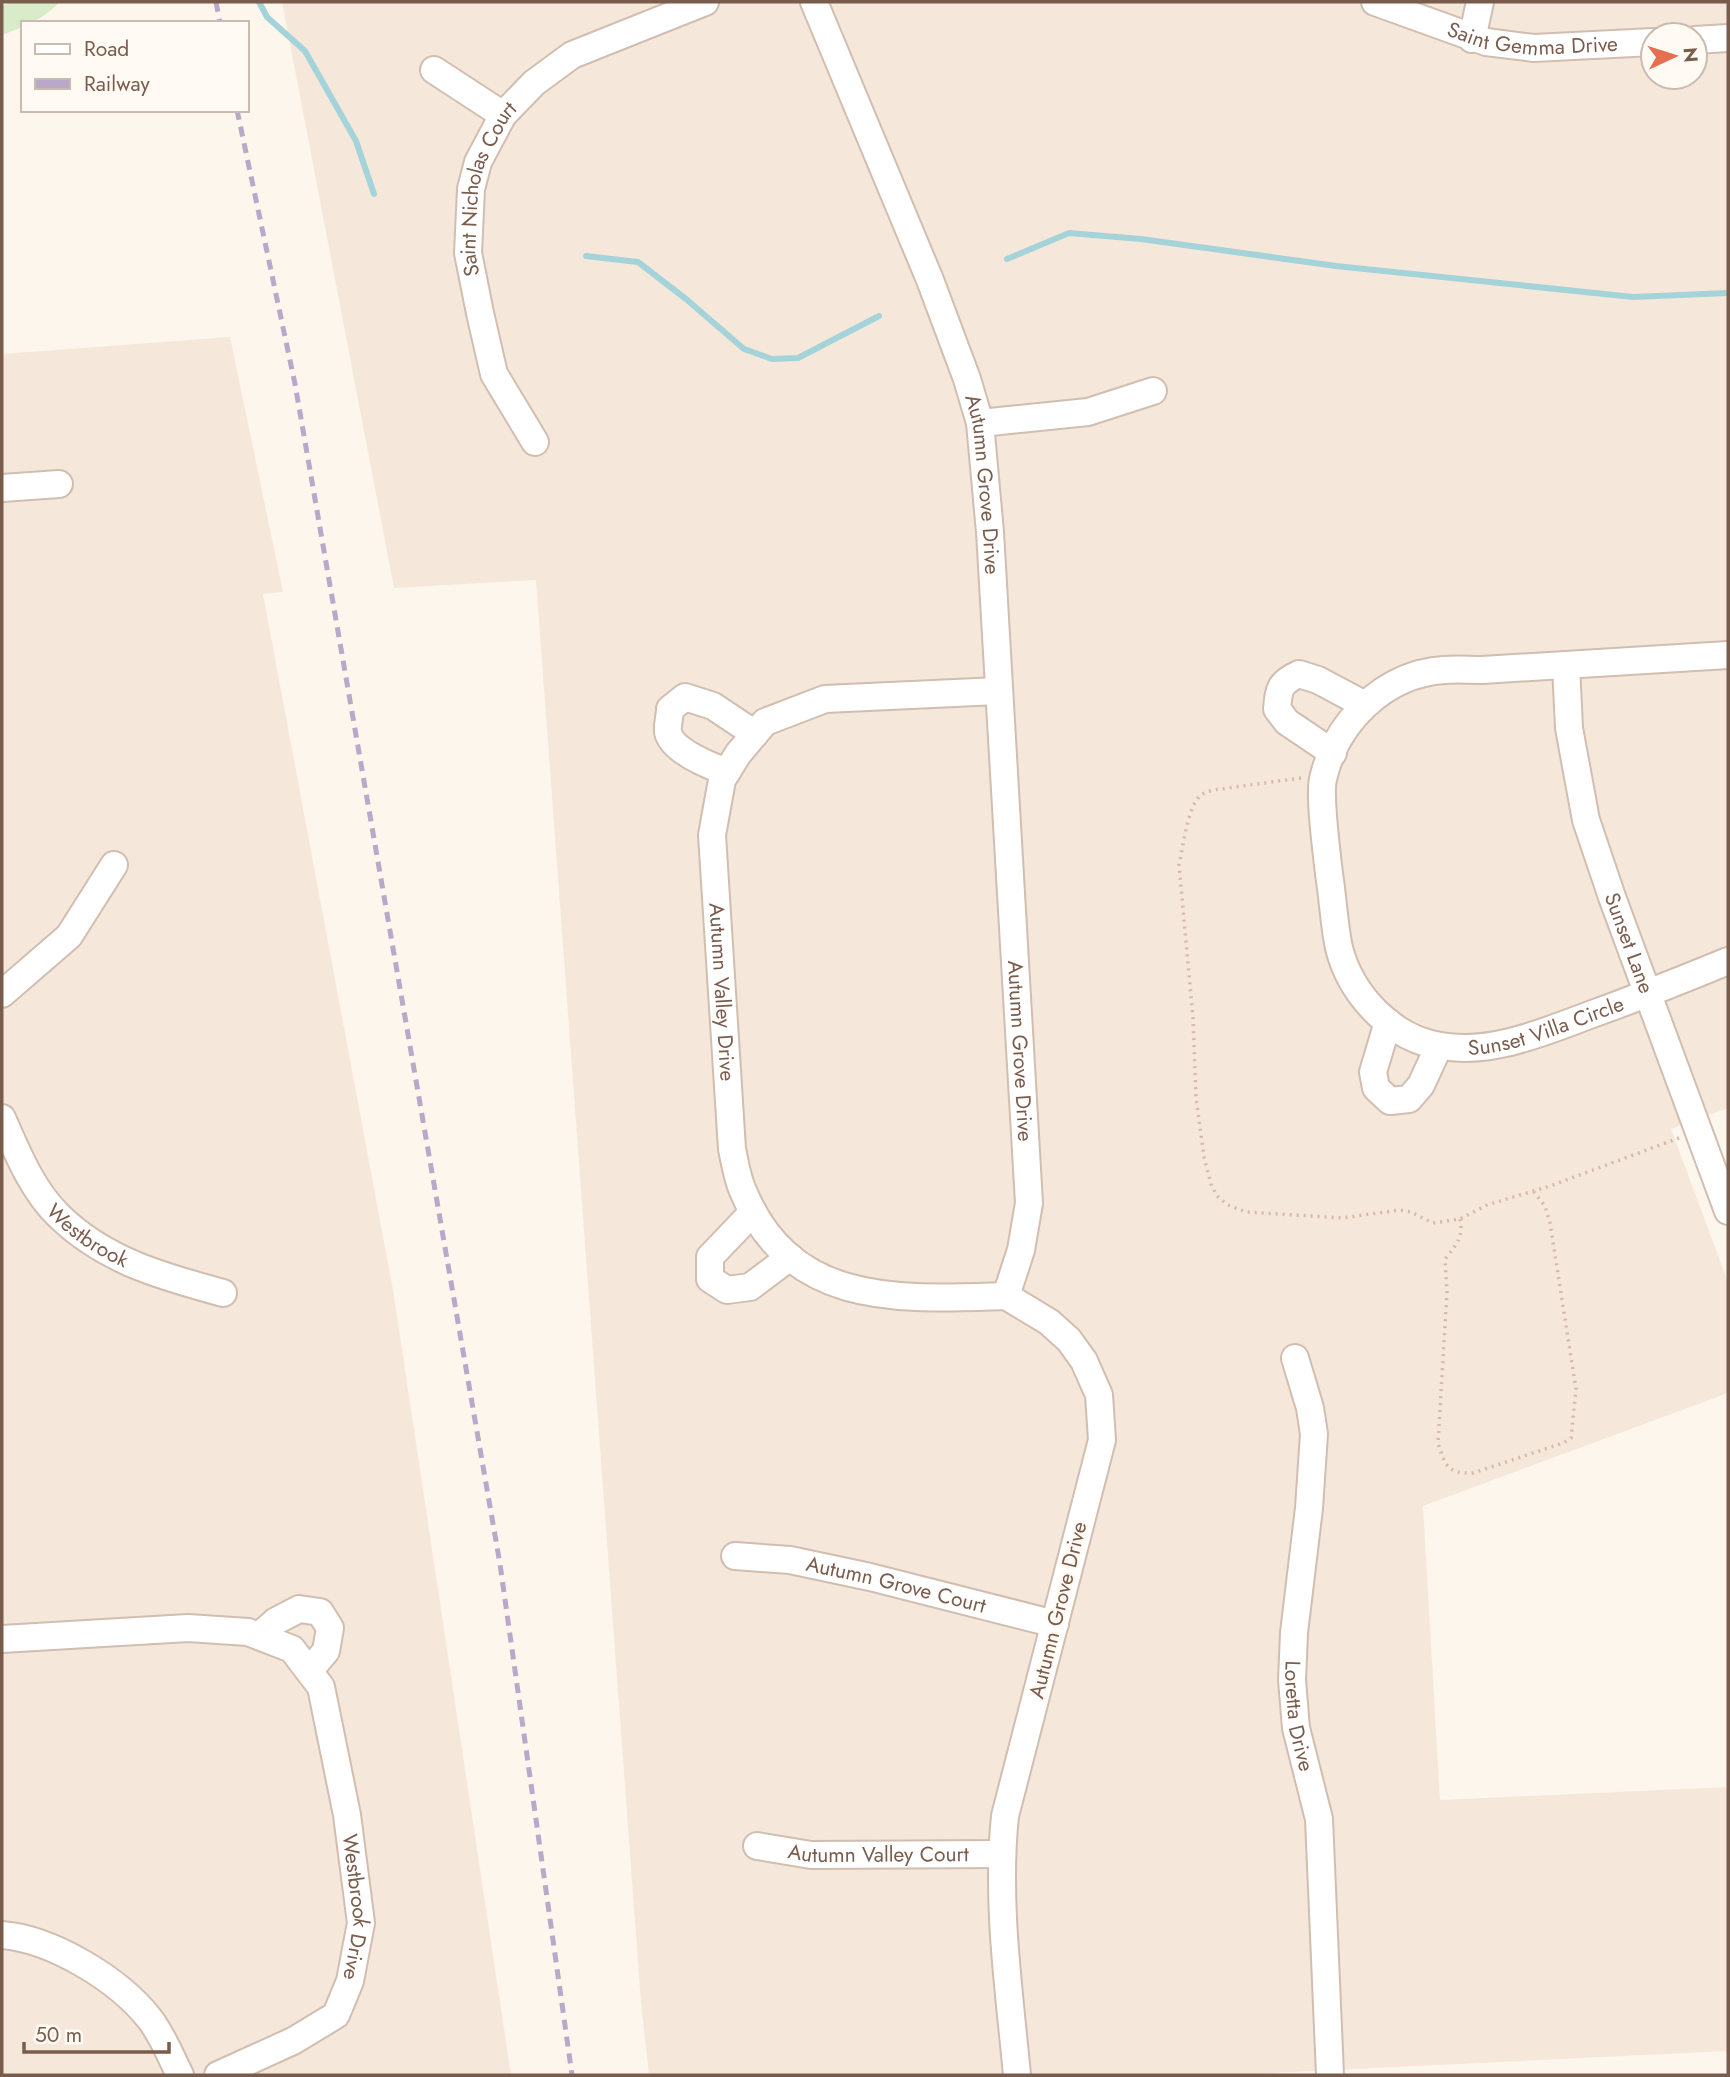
<svg xmlns="http://www.w3.org/2000/svg" width="1730" height="2077" font-family="Jost,sans-serif">
	<style>
		.residential { fill: #f5e8da; fill-rule: evenodd }
		.green { fill: #d8ecc9 }
		.lines { fill: none; stroke-linecap: round; stroke-linejoin: round }
		.stream { stroke: #a5d3da; stroke-width: 6 }
		.minor-casing { stroke: #d1beb0; stroke-width: 30 }
		.path { stroke: #d9b8a5; stroke-width: 3.5; stroke-dasharray: 2 5; stroke-linecap: butt }
		.minor { stroke: #fff; stroke-width: 26 }
		.rail { stroke: #b9a8c9; stroke-width: 5; stroke-dasharray: 10 7; stroke-linecap: butt }
		.labels { text-anchor: middle; dominant-baseline: central; stroke-width: 5; stroke-linejoin: round; paint-order: stroke }
		.street-label { font-size: 21px; fill: #7a5c4d; stroke: #fffaf3 }
	</style>
	<rect width="100%" height="100%" fill="#fdf6ec"/>
	<g class="residential">
		<path d="M282,2H1728V1108L1671,1129L1728,1282V1393L1423,1506L1440,1800L1728,1787V2051L1229,2075H649L641,2003L536,580L394,588ZM1653,35H1695V77H1653Z"/>
		<path d="M230,337L283,592L263,594L393,1290L511,2075H2V354Z"/>
	</g>
	<path class="green" d="M12,2H60C49,12 38,23 23,23V27L2,35V6Z"/>
	<g class="lines">
		<g class="stream">
			<path d="M259,2L267,17L305,51L356,141L374,194"/>
			<path d="M586,256L638,262L686,299L744,349L772,359L798,358L879,316"/>
			<path d="M1007,259L1069,233L1141,239L1336,266L1633,297L1728,293"/>
		</g>
		<defs>
			<g id="minor">
				<path id="s1" d="M814,2L930,280L967,379L980,423L990,532L1029,1203L1021,1250L1006,1296L1049,1322L1069,1340L1084,1361L1099,1395L1102,1440L1005,1816C996,1902 1009,1989 1017,2075"/>
				<path id="s2" d="M1375,2L1486,42L1534,48L1653,42"/>
				<path d="M1472,39L1480,2"/>
				<path d="M1695,40L1728,38"/>
				<path d="M434,70L503,115"/>
				<path d="M980,423L1088,412L1153,391"/>
				<path id="s3" d="M535,442L494,374L480,313L468,253L471,189L478,162L503,115L534,83L572,55L705,2"/>
				<path d="M2,488L59,484"/>
				<path id="s4" d="M1728,655L1482,670C1469,670 1457,669 1444,670C1384,674 1336,722 1323,779C1319,796 1327,855 1329,874C1333,898 1334,925 1339,948C1351,995 1392,1039 1441,1046C1493,1055 1546,1031 1595,1013C1640,997 1684,979 1728,961"/>
				<path id="s5" d="M1566,665L1569,728L1586,820L1612,897L1728,1211"/>
				<path id="s6" d="M998,691L825,699L765,722L738,754L722,780L712,835L732,1149C735,1163 737,1178 743,1191C791,1308 900,1299 1006,1296"/>
				<path d="M1333,753L1287,722L1277,709C1279,689 1279,683 1299,674L1318,680L1365,705"/>
				<path d="M727,772C710,766 672,751 668,732C667,725 670,716 670,709L685,697L713,706L755,734"/>
				<path d="M2,994L69,936L114,865"/>
				<path d="M1388,1022L1373,1072L1376,1088L1390,1101L1409,1099L1421,1085L1439,1046"/>
				<path id="s7" d="M2,1118C17,1152 32,1190 59,1216C105,1261 164,1277 223,1293"/>
				<path d="M753,1212L710,1257V1279L727,1290L750,1287L790,1257"/>
				<path id="s8" d="M1295,1358L1310,1408L1314,1434L1309,1508L1294,1633L1292,1680L1296,1728L1319,1819L1330,2075"/>
				<path id="s9" d="M735,1556L790,1560L870,1577L1055,1624"/>
				<path d="M259,1636L276,1621L299,1609L320,1612L330,1628L326,1651L309,1671"/>
				<path id="s10" d="M2,1639L188,1628L248,1632L292,1649L321,1687L347,1815L361,1923L350,1981L336,2015L293,2041L218,2075"/>
				<path id="s11" d="M757,1846L811,1855L1001,1854"/>
				<path d="M2,1935C52,1939 118,1979 149,2018C162,2034 171,2057 180,2075"/>
			</g>
		</defs>
		<use href="#minor" class="minor-casing"/>
		<g class="path">
			<path d="M1301,778L1213,790C1207,792 1202,793 1198,798C1187,812 1183,847 1179,865L1193,1018L1196,1098L1204,1157L1211,1184L1217,1196L1228,1205L1246,1212L1342,1218L1399,1210L1411,1212L1433,1223L1460,1219L1487,1205L1550,1186L1679,1138"/>
			<path d="M1460,1219C1464,1237 1456,1245 1445,1259L1447,1292L1438,1443C1445,1465 1447,1474 1473,1473L1563,1443L1571,1438L1576,1389L1550,1223L1545,1206L1534,1192"/>
		</g>
		<use href="#minor" class="minor"/>
		<g class="rail">
			<path d="M216,2L220,23"/>
			<path d="M237,110L295,384L500,1564L572,2075"/>
		</g>
	</g>
	<g class="labels">
		<g class="street-label">
			<text stroke="none"><textPath href="#s2" startOffset="164">Saint Gemma Drive</textPath></text>
			<text stroke="none"><textPath href="#s3" startOffset="271">Saint Nicholas Court</textPath></text>
			<text stroke="none"><textPath href="#s1" startOffset="514">Autumn Grove Drive</textPath></text>
			<text stroke="none"><textPath href="#s5" startOffset="287">Sunset Lane</textPath></text>
			<text stroke="none"><textPath href="#s6" startOffset="523">Autumn Valley Drive</textPath></text>
			<text stroke="none"><textPath href="#s4" startOffset="886">Sunset Villa Circle</textPath></text>
			<text stroke="none"><textPath href="#s1" startOffset="1082">Autumn Grove Drive</textPath></text>
			<text stroke="none"><textPath href="#s7" startOffset="149">Westbrook</textPath></text>
			<text stroke="none"><textPath href="#s9" startOffset="164">Autumn Grove Court</textPath></text>
			<text transform="translate(1058 1610) rotate(-76)">Autumn Grove Drive</text>
			<text stroke="none"><textPath href="#s8" startOffset="362">Loretta Drive</textPath></text>
			<text stroke="none"><textPath href="#s11" startOffset="122">Autumn Valley Court</textPath></text>
			<text stroke="none"><textPath href="#s10" startOffset="565">Westbrook Drive</textPath></text>
		</g>
	</g>
	<rect width="1730" height="2077" fill="none" stroke="#7a5c4d" stroke-width="7"/>
	<rect x="21" y="21" width="228" height="91" fill="#fffaf3" stroke="#cabbb1" stroke-width="2"/>
	<rect x="35" y="44" width="35" height="10" fill="#ffffff" stroke="#cabbb1" stroke-width="2"/>
	<text x="84" y="56" font-size="21" fill="#7a5c4d">Road</text>
	<rect x="35" y="79" width="35" height="10" fill="#b9a8c9" stroke="#cabbb1" stroke-width="2"/>
	<text x="84" y="91" font-size="21" fill="#7a5c4d">Railway</text>
	<g transform="translate(1674 56) rotate(86)"><circle r="33" fill="#fffaf3" stroke="#cabbb1" stroke-width="2"/>
	<path d="M0-5L12 26L0 18L-12 26Z" fill="#e76f51"/>
	<text y="-10" font-size="19" font-weight="bold" text-anchor="middle" fill="#7a5c4d">N</text>
	</g>
	<path d="M24 2042v10h145v-10" fill="none" stroke="#7a5c4d" stroke-width="3.5"/>
	<text x="35" y="2042" font-size="21" fill="#7a5c4d" stroke="#fffaf3" stroke-width="5" paint-order="stroke">50 m</text>
</svg>
